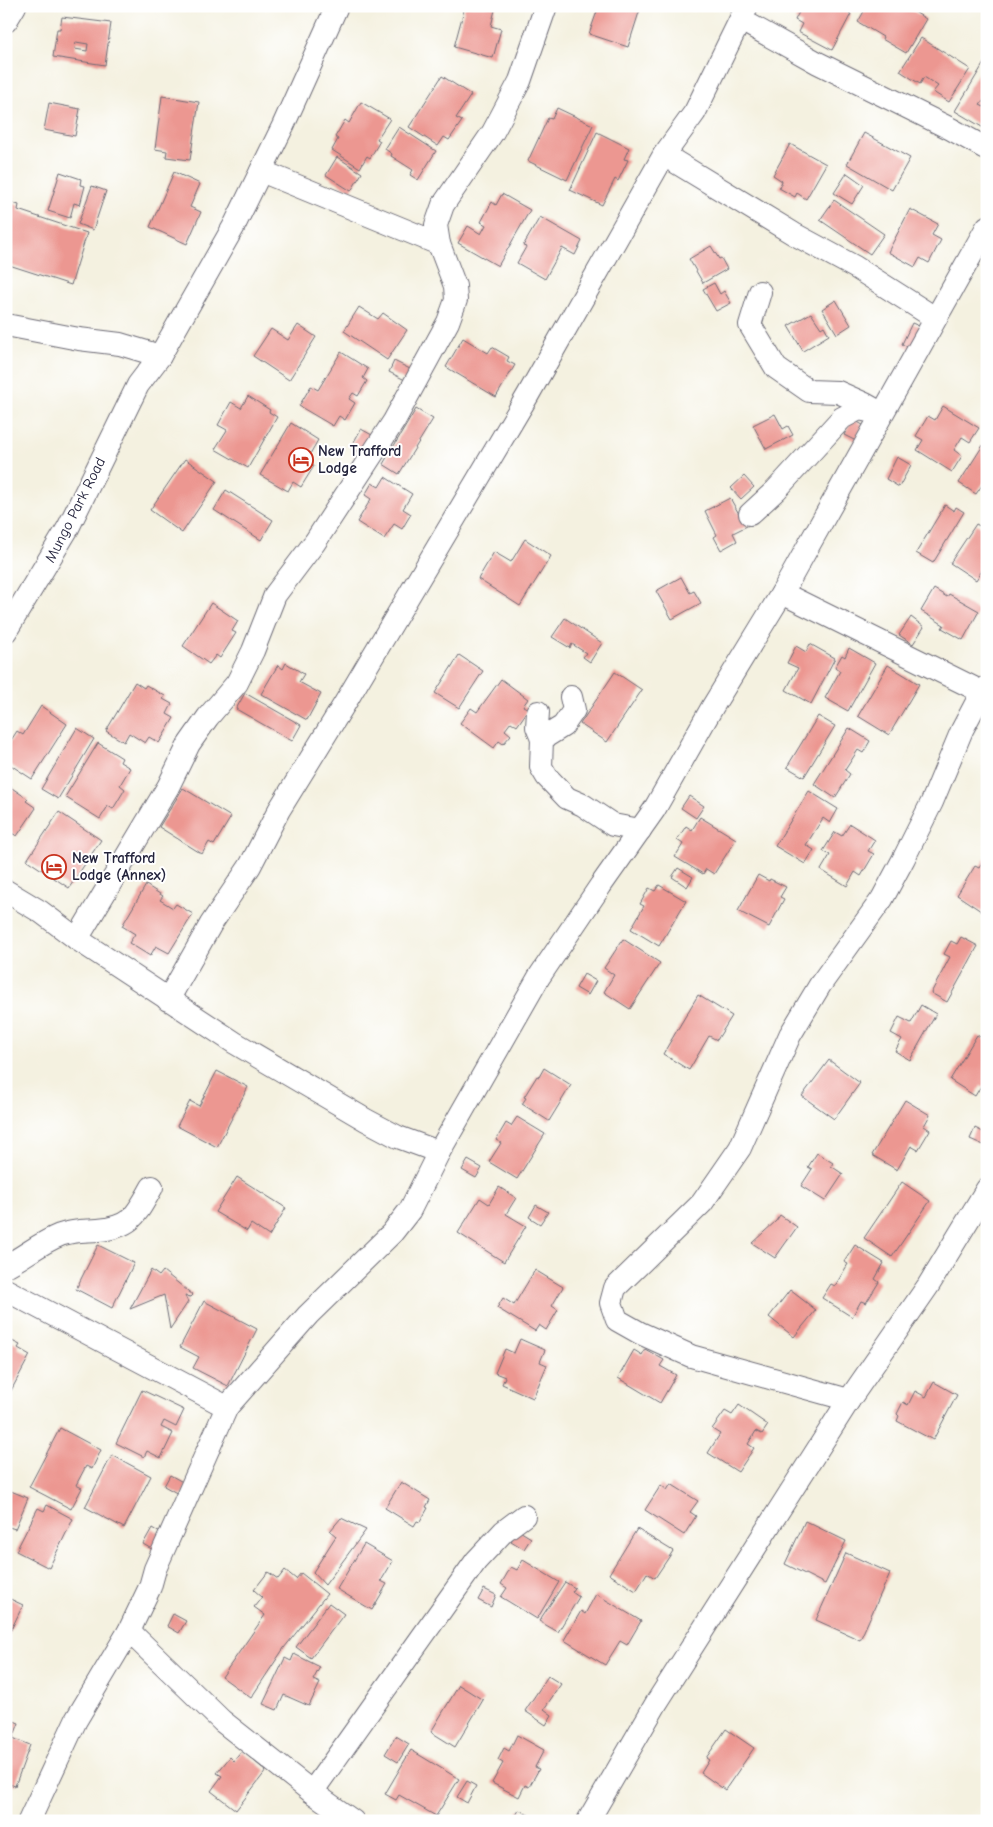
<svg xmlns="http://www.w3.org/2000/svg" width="993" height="1827" font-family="'Comic Neue',sans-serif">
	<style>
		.building { fill: #ec9791; fill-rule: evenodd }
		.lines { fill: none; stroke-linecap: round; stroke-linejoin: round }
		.minor-casing { stroke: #6c6a75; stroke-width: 24 }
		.minor { stroke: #fff; stroke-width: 22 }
		.labels { text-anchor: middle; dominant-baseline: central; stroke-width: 4; stroke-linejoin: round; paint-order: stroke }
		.poi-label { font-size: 15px; font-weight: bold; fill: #22223b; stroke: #fff; text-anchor: start }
		.street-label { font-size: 15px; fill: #22223b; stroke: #fff }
	</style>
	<rect width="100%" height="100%" fill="#fff"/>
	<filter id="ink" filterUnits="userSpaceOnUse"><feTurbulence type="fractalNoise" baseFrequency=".02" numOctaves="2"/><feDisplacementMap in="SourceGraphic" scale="10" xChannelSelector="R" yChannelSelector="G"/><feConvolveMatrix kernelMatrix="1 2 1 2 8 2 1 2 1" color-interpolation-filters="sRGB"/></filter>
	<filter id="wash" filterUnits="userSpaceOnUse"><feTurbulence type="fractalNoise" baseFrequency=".0096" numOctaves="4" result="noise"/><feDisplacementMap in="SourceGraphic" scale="20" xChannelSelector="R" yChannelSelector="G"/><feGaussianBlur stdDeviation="1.12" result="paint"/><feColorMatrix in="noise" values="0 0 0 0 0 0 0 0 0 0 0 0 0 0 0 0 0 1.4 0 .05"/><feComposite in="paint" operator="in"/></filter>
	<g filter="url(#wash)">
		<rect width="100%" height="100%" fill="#f4f1e0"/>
		<g id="blocks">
			<g class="building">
				<path d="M465,6H496L491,26L501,29L493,58L454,47Z"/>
				<path d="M599,6H641L628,47L589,34Z"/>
				<path d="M802,6H855L853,9L850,7L847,12L851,14L832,50L798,32L802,24L795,20Z"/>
				<path d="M867,6H905L926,19L906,53L882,39L883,37L858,22Z"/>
				<path d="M62,17L111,23L105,65L53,57L57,29H60ZM76,42L88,44L87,51L75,49Z"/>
				<path d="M921,38L970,69L949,102L933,92L938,86L924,77L920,84L900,71Z"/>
				<path d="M987,58V100L985,99L980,105L984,107L987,103V130L955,111Z"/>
				<path d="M442,76L471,95L456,118L462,121L449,140L444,137L438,146L409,127Z"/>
				<path d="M162,96L199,102L190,160L166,157L167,151L155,149Z"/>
				<path d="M361,102L390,119L377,139L380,141L370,158L367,156L360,168L332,150L338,139L335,137L345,120L349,123Z"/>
				<path d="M49,103L80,109L75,136L44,130Z"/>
				<path d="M557,108L593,125L567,180L528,161L548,118L552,119Z"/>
				<path d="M399,127L436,151L418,180L410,175L413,170L391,156L392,154L385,149Z"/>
				<path d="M597,132L629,148L624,159L628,160L618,181L615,179L602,205L570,190Z"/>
				<path d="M864,133L910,158L892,190L847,164Z"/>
				<path d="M790,144L826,164L806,199L797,193L795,197L779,188L782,181L773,175Z"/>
				<path d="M337,157L362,173L351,191L326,175Z"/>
				<path d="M60,172L81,179L80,185L85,186L80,205L74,203L70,218L48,211Z"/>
				<path d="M174,172L200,184L190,207L201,212L187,244L150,227Z"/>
				<path d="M847,173L864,185L852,204L834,193Z"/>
				<path d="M92,186L106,191L93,230L78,224Z"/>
				<path d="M502,194L530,210L498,266L458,243L468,226L481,234L486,225L481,222L492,202L496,205Z"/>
				<path d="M834,200L884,234L870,254L820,220Z"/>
				<path d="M6,201L19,205L18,210L87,233L71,285L6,264Z"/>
				<path d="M910,209L938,224L932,235L941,240L929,263L920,258L915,267L888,252Z"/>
				<path d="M540,217L582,241L575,255L562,248L545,279L517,263L526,247L523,246Z"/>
				<path d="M711,246L719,259L721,258L727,269L703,283L689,259Z"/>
				<path d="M714,283L720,294L724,291L731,303L716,311L703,289Z"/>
				<path d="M836,300L851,325L837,334L822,309Z"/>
				<path d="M359,307L378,319L383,313L407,330L387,360L344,331Z"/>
				<path d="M811,313L821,328L824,326L829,335L803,351L788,326Z"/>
				<path d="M912,323L926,329L915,351L902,344Z"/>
				<path d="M298,325L316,337L289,380L253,356L271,329L288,340Z"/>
				<path d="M463,338L488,353L492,347L509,357L507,361L515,365L496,397L446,367Z"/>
				<path d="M341,352L368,369L363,378L367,381L358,396L353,393L349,399L355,403L345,420L339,416L333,426L299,406L311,386L318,390Z"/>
				<path d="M394,361L412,370L407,381L389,372Z"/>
				<path d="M248,396L270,410L269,412L277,417L248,468L215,449L227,430L218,425L231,402L241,408Z"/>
				<path d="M943,406L979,428L970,442L962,437L954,450L962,456L952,472L917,450L923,440L916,436L928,416L935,420Z"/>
				<path d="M416,409L433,419L399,474L383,464Z"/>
				<path d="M775,414L783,429L788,426L793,435L766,449L753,425Z"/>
				<path d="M852,419L863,425L856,441L844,435Z"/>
				<path d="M291,423L318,440L306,461L314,466L301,487L293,482L288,491L260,475Z"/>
				<path d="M361,429L372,435L361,453L351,447Z"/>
				<path d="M987,439V478L976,494L959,483Z"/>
				<path d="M897,457L911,465L899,487L886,479Z"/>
				<path d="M185,459L217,481L182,533L150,510Z"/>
				<path d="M744,476L754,487L741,499L731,488Z"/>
				<path d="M385,477L412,494L403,509L411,514L402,529L394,524L384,539L357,522L371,499L365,495L372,483L379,487Z"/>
				<path d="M226,490L273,520L261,540L214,510Z"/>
				<path d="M730,498L739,514L742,512L749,525L733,533L737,541L721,550L714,537L717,535L705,511Z"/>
				<path d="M945,505L954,511L956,507L964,512L933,563L916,553Z"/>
				<path d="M976,524L987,530V563L976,580L950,563Z"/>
				<path d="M525,539L551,556L520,606L478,579L494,552L511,562Z"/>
				<path d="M681,577L690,593L694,591L701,603L672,619L656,591Z"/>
				<path d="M934,589L947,597L949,594L979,611L963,640L942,628L944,625L921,611Z"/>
				<path d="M211,603L238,621L232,631L236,633L220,658L216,655L209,664L183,646Z"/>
				<path d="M911,617L924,627L913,644L899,635Z"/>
				<path d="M565,618L602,643L590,662L583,657L586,653L572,644L570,648L552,637Z"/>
				<path d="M810,644L835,658L811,704L786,690L798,668L787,663L796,646L806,652Z"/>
				<path d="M849,648L875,663L848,711L825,698L840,671L835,667L842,655L845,657Z"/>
				<path d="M459,655L483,671L459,708L435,693Z"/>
				<path d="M286,663L304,674L299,682L321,694L307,720L261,694L278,665L283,669Z"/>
				<path d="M888,665L919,684L889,735L858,716Z"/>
				<path d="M615,672L642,690L607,742L580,724Z"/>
				<path d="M501,679L528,699L523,706L529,709L517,726L511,722L505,730L511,735L503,744L499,741L494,748L460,723L471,708L477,712Z"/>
				<path d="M135,682L144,688L146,685L165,696L163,699L172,704L167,714L174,718L159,743L149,737L145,743L129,733L124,742L106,731Z"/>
				<path d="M245,693L301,725L292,741L236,709Z"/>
				<path d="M41,706L67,724L32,779L6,762V748L17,731L23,735Z"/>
				<path d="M818,716L835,726L804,777L787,767Z"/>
				<path d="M77,728L94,739L58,799L41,789Z"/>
				<path d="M849,728L870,741L863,753L858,750L845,770L850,774L835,798L814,784Z"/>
				<path d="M98,743L122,758L120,762L130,768L120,785L125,789L113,809L108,806L100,819L65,797Z"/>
				<path d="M6,784L28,799L26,801L36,808L17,836L6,830Z"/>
				<path d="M183,788L231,817L214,845L209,842L202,854L159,827Z"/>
				<path d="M809,791L838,809L830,823L823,818L806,845L814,850L805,864L775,846Z"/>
				<path d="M689,796L704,806L696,818L681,808Z"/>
				<path d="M59,812L101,840L69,888L27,860Z"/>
				<path d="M700,817L736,839L714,874L706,869L703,874L675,857L683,844L677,840L686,826L692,830Z"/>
				<path d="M850,824L875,840L868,851L874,854L861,876L855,872L847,886L821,870L830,855L823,851L835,832L842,836Z"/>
				<path d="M987,856V909L984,913L957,895L975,866L979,868Z"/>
				<path d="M678,868L693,877L687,887L672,877Z"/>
				<path d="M758,875L769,881L770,879L786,887L780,897L784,899L769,927L738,911Z"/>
				<path d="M146,885L163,896L160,900L173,908L176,904L193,914L169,953L156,946L150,956L129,943L135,934L122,926Z"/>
				<path d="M659,885L686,901L659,946L631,929L644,906L640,904L649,888L655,891Z"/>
				<path d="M961,937L978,946L947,1002L931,993L950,957L944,954L951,941L957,944Z"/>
				<path d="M623,939L660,963L630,1009L604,992L614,975L604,968Z"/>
				<path d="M584,974L596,981L588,995L576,988Z"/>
				<path d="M698,995L732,1016L717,1040L709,1036L689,1070L663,1054Z"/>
				<path d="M921,1005L936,1014L910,1060L895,1051L902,1039L891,1033L899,1017L911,1023Z"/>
				<path d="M977,1035L987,1041V1085L985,1088L981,1086L975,1096L950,1080Z"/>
				<path d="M829,1060L860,1083L834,1119L802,1096Z"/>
				<path d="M544,1068L571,1085L549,1121L522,1104L526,1098L524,1097L537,1076L539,1077Z"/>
				<path d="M217,1071L248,1087L217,1147L177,1126L190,1101L199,1106Z"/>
				<path d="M905,1100L930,1115L924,1126L930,1130L918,1150L911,1146L897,1170L872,1155Z"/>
				<path d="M517,1117L545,1134L517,1179L489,1162L501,1143L496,1140L506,1123L511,1126Z"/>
				<path d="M975,1128L987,1134L986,1146L970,1139Z"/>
				<path d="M817,1153L833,1163L831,1166L843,1174L825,1201L801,1186L812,1169L808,1167Z"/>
				<path d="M468,1160L482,1168L476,1178L462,1170Z"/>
				<path d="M237,1177L286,1208L269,1236L251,1224L247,1231L215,1212Z"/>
				<path d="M902,1182L930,1201L892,1257L864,1238Z"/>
				<path d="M499,1187L516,1198L506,1214L526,1226L504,1262L458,1233L480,1198L489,1204Z"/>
				<path d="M536,1205L548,1212L540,1224L529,1217Z"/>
				<path d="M780,1215L797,1227L775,1258L752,1243L776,1221Z"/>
				<path d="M98,1245L134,1263L112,1308L76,1289Z"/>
				<path d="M855,1245L884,1263L875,1279L879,1282L866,1303L861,1301L852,1317L822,1298L831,1284L835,1286L848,1264L844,1262Z"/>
				<path d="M151,1270L159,1276L163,1271L193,1295L191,1297L185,1296L188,1302L170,1329L164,1295L130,1309Z"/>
				<path d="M535,1270L563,1287L552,1306L558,1310L546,1330L539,1325L535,1331L497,1308L503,1298L514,1305Z"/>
				<path d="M790,1290L816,1310L794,1337L769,1317Z"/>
				<path d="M204,1301L257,1329L228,1386L193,1368L199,1357L180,1347Z"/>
				<path d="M6,1338L20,1345L18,1348L30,1355L6,1400Z"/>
				<path d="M520,1339L545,1350L540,1362L547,1365L533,1398L502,1384L505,1377L495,1373L505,1349L514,1353Z"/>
				<path d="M645,1349L664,1360L660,1366L676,1375L660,1403L618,1378L634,1350L642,1355Z"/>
				<path d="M934,1382L957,1395L933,1440L897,1421L899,1416L897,1414L903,1402L908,1405L915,1391L926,1397Z"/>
				<path d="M142,1390L184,1410L176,1427L164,1421L161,1427L173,1433L161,1458L147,1451L144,1457L116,1443Z"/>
				<path d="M739,1405L768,1425L762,1434L756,1431L748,1444L754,1448L738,1472L708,1453L720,1434L712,1429L725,1411L732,1415Z"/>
				<path d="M60,1428L101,1450L92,1469L86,1466L76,1485L82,1488L71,1509L29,1487Z"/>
				<path d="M112,1455L151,1476L124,1528L85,1507Z"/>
				<path d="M170,1475L188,1485L182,1496L164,1486Z"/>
				<path d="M401,1482L430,1500L426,1507L428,1508L420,1522L417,1521L414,1526L385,1508Z"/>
				<path d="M671,1484L698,1501L690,1512L696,1516L684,1535L645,1510L661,1485L667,1490Z"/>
				<path d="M6,1489L28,1498L15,1529L6,1526Z"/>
				<path d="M47,1505L73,1519L49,1568L16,1551L38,1508L44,1511Z"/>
				<path d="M341,1518L366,1530L325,1585L313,1572L336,1536L330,1531Z"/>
				<path d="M805,1521L846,1541L825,1584L785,1564Z"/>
				<path d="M152,1528L165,1536L155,1551L143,1544Z"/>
				<path d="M637,1529L673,1551L655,1578L647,1573L636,1591L609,1574Z"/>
				<path d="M518,1530L531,1538L524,1549L511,1541Z"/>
				<path d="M364,1544L393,1561L381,1581L387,1584L372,1610L337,1589Z"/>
				<path d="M846,1553L890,1573L860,1640L816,1620Z"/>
				<path d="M523,1560L559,1582L537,1619L501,1597L507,1588L501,1584L511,1567L517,1570Z"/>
				<path d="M285,1570L296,1579L301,1573L327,1594L284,1648L251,1698L222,1677L265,1615L254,1607L262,1597L254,1590L268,1572L278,1579Z"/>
				<path d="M565,1582L575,1588L572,1592L579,1597L558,1632L539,1621Z"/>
				<path d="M484,1589L496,1595L491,1607L478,1600Z"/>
				<path d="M596,1594L641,1621L627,1645L620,1641L605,1665L564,1640L581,1611L585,1614Z"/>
				<path d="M6,1597L23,1605L6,1640Z"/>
				<path d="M329,1603L344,1614L311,1658L296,1647Z"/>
				<path d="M173,1614L186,1621L179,1633L167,1626Z"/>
				<path d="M294,1654L320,1667L313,1680L320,1683L309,1706L284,1695L277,1710L263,1704L285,1658L291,1661Z"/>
				<path d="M548,1676L561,1684L544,1709L552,1715L546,1725L525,1711Z"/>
				<path d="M459,1685L483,1700L455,1747L431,1732Z"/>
				<path d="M6,1718L19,1723L13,1738L30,1745L15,1786L6,1783Z"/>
				<path d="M726,1729L754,1748L725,1790L701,1773L709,1760L706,1758Z"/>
				<path d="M517,1735L544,1750L535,1767L539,1769L529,1787L525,1785L519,1797L492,1783L503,1763L498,1760L504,1748L509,1751Z"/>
				<path d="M396,1736L409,1744L398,1762L385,1754Z"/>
				<path d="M411,1750L459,1779L436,1816L399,1795L396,1800L385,1794Z"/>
				<path d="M242,1751L266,1771L236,1810L211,1791L222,1776L217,1773L230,1757L234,1761Z"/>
				<path d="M467,1781L476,1786L467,1803L457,1797Z"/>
				<path d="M519,1810L540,1821H513Z"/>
			</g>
		</g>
	</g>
	<g filter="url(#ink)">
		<use href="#blocks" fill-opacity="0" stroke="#6c6a75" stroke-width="1"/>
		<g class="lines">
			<defs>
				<g id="minor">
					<path d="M741,20L818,63L951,129L987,149"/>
					<path d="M6,21L15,6"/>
					<path d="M664,155L794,234L855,267L935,318"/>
					<path d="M261,171L439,244"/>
					<path d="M760,292L750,325L776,368L809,391L838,392L865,404L881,413"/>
					<path d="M6,325L79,339L120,344L160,356"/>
					<path d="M750,514L776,490L842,418L859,409L878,413"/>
					<path d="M782,593L982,692"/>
					<path d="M6,631L68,528L138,385L160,356L234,226L283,126L337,6"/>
					<path d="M571,697L574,710L563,726L542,739L541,767L547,777L567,798L583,805L613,825L640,830"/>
					<path d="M538,712L537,727L542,739"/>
					<path d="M6,891L41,912L77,939L235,1043L366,1120L398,1137L439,1152"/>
					<path d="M77,939L168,787L189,744L208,717L237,683L253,651L275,595L315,542L394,421L448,322L456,300L455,286L439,244L436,225L443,205L493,132L520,81L546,6"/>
					<path d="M168,1000L211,924L250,866L279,810L345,703L528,395L664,155L695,112L747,6"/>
					<path d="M6,1266C25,1256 40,1243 60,1235C74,1230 84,1231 98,1230C132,1227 136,1215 152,1187"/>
					<path d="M6,1290L227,1407"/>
					<path d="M849,1400L691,1356L640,1333L617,1320L611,1303L615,1288L702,1203L740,1148L790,1035L820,985L882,899L904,858L932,802L962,730L982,692L987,687"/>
					<path d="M312,1792L476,1561L504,1531L524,1516"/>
					<path d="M29,1821L76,1720L129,1631"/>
					<path d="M353,1821L312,1792L222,1721L129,1631L150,1587L155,1569L227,1407L308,1315L392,1233L410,1210L439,1152L539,977L601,885L654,810L713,706L782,593L987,227"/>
					<path d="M588,1821L657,1702L849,1400L928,1286L987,1189"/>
				</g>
			</defs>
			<use href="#minor" class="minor-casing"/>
			<use href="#minor" class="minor"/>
		</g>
	</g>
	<defs>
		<symbol id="hotel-ring" viewBox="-11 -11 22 22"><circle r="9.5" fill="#fff" stroke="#c8321e" stroke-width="1.5"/><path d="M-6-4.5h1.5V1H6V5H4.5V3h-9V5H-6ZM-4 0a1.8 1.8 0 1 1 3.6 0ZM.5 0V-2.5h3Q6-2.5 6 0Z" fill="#c8321e"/></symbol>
	</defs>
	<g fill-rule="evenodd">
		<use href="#hotel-ring" x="287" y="446" width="28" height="28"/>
		<use href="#hotel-ring" x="40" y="853" width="28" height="28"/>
	</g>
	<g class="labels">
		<g class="poi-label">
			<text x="318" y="451">New Trafford<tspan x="318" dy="17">Lodge</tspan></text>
			<text x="72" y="858">New Trafford<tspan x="72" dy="17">Lodge (Annex)</tspan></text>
		</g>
		<g class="street-label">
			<text transform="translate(75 510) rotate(-63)">Mungo Park Road</text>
		</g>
	</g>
	<rect width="993" height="1827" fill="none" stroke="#fff" stroke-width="25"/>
</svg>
